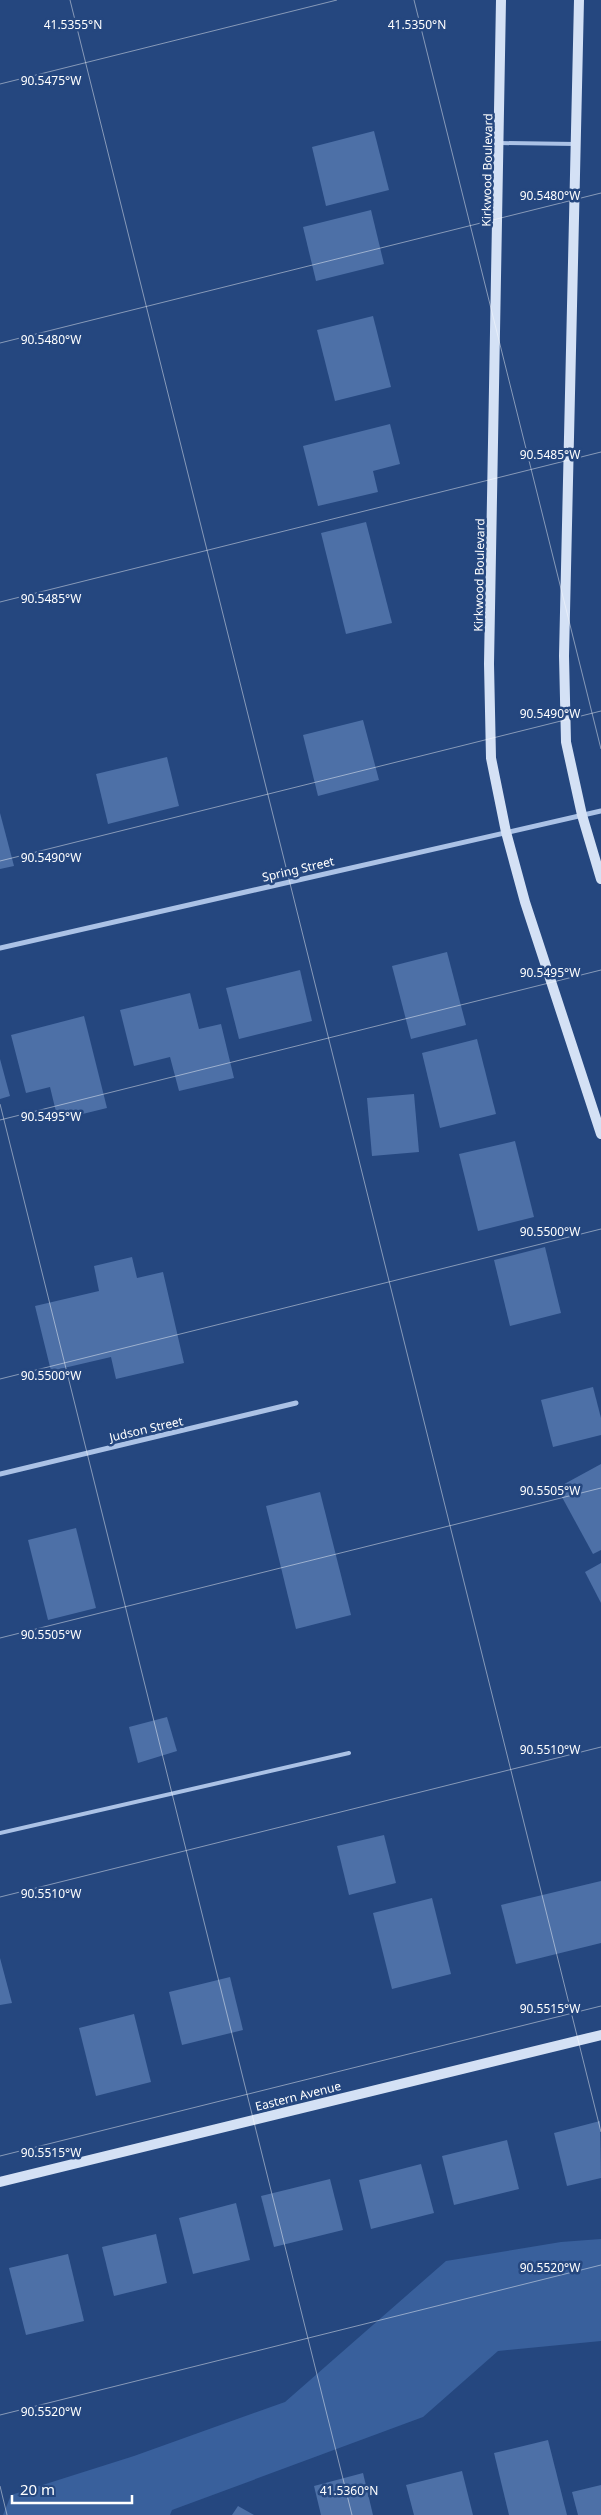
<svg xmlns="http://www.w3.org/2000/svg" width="601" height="2515" font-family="'Noto Sans',sans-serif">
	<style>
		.green { fill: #39609c }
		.building { fill: #4d70a7 }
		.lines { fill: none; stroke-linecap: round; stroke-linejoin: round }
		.lane { stroke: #abc2e6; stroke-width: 4 }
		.street { stroke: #abc2e6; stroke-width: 5 }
		.secondary { stroke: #d4e1f5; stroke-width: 10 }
		.ticks { fill: none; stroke: #fff; stroke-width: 1; stroke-opacity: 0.45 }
		.labels { text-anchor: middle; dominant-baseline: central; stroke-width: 5; stroke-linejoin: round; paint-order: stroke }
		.street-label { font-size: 12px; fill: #fff; stroke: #25477f }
		.ticks-label { font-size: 12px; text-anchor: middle; fill: #fff; stroke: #25477f; stroke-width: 5; stroke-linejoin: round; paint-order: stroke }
	</style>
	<rect width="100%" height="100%" fill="#25477f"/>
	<path class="green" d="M601,2239V2341L498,2351L423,2417L172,2510L170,2515H3L11,2495L134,2456L285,2402L446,2261L561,2242Z"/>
	<g class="building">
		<path d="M374,131L389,190L326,206L312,147Z"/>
		<path d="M371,210L384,264L316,281L303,227Z"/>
		<path d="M373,316L391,387L335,401L317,330Z"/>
		<path d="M390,424L400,464L373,471L378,492L318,506L303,446Z"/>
		<path d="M366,522L392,623L346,634L321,533Z"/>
		<path d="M363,720L379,780L318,796L303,735Z"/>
		<path d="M167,757L179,806L108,824L96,774Z"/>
		<path d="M0,813L14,866L0,869Z"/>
		<path d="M447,952L466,1025L411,1039L392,966Z"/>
		<path d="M300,970L312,1021L239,1039L226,988Z"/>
		<path d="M190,993L199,1029L221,1024L234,1078L179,1091L170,1057L134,1066L120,1010Z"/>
		<path d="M84,1016L107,1108L58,1120L50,1087L26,1093L11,1035Z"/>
		<path d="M477,1039L496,1114L440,1128L422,1053Z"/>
		<path d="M0,1059L10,1096L0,1099Z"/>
		<path d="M414,1094L419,1152L372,1156L367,1098Z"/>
		<path d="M515,1141L534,1217L478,1231L459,1154Z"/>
		<path d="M545,1247L561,1313L510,1326L494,1260Z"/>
		<path d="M132,1257L137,1278L163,1272L184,1363L116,1379L111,1357L51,1371L35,1306L99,1291L94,1266Z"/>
		<path d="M593,1387L601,1418V1435L553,1447L541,1400Z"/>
		<path d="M601,1464V1550L593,1554L557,1488Z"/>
		<path d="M320,1492L351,1615L296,1629L266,1506Z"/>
		<path d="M76,1528L96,1608L48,1620L28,1540Z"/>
		<path d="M601,1563V1603L585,1572Z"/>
		<path d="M167,1717L177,1751L138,1763L129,1727Z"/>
		<path d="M384,1835L396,1883L349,1895L337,1846Z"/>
		<path d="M601,1881V1943L516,1964L501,1905Z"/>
		<path d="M432,1898L451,1974L392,1989L373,1913Z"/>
		<path d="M0,1958L12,2003L0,2005Z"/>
		<path d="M230,1977L243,2030L182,2045L169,1992Z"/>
		<path d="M134,2014L151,2082L96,2096L79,2028Z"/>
		<path d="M600,2121L601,2178L567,2186L554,2133Z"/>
		<path d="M507,2140L519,2189L454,2205L442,2156Z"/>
		<path d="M421,2164L434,2213L371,2229L359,2180Z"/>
		<path d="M330,2179L343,2230L274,2247L261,2196Z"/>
		<path d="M236,2203L250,2260L193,2274L179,2218Z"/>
		<path d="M156,2234L167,2283L114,2296L102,2247Z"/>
		<path d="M68,2254L84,2321L26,2335L9,2268Z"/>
		<path d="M548,2440L567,2515H509L494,2453Z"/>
		<path d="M462,2471L473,2515H414L406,2485Z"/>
		<path d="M363,2473L373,2515H321L314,2486Z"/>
		<path d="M601,2485V2515H578L572,2492Z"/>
		<path d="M238,2506L254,2515H232Z"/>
	</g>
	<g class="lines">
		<g class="lane">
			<path d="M500,143L575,144"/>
			<path d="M0,1833L349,1753"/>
		</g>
		<g class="street">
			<path d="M0,948L601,811"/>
			<path d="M0,1474L296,1403"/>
		</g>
		<g class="secondary">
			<path d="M501,0L489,664L491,758L506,832L525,902L601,1134"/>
			<path d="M579,0L564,656L566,742L582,815L601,879"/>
			<path d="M0,2182L601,2035"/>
		</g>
	</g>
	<path class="ticks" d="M70,0L601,2132M414,0L601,749M0,84L337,0M0,343L601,193M0,602L601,452M0,861L601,711M0,1104L352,2515M0,1120L601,970M0,1379L601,1229M0,1638L601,1488M0,1897L601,1747M0,2156L601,2006M0,2415L601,2265M0,2486L7,2515"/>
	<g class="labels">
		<g class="street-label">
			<text transform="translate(487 170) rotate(-89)">Kirkwood Boulevard</text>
			<text transform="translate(479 575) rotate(-89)">Kirkwood Boulevard</text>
			<text transform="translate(298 869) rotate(-13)">Spring Street</text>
			<text transform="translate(146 1429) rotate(-13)">Judson Street</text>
			<text transform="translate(298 2096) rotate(-14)">Eastern Avenue</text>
		</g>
	</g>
	<g class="ticks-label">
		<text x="73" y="29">41.5355°N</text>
		<text x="417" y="29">41.5350°N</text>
		<text x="51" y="85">90.5475°W</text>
		<text x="550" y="200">90.5480°W</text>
		<text x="51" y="344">90.5480°W</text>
		<text x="550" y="459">90.5485°W</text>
		<text x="51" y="603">90.5485°W</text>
		<text x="550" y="718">90.5490°W</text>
		<text x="51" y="862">90.5490°W</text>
		<text x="550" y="977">90.5495°W</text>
		<text x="51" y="1121">90.5495°W</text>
		<text x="550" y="1236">90.5500°W</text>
		<text x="51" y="1380">90.5500°W</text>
		<text x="550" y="1495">90.5505°W</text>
		<text x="51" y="1639">90.5505°W</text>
		<text x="550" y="1754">90.5510°W</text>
		<text x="51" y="1898">90.5510°W</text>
		<text x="550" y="2013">90.5515°W</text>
		<text x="51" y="2157">90.5515°W</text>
		<text x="550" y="2272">90.5520°W</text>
		<text x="51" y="2416">90.5520°W</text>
		<text x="349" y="2495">41.5360°N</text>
	</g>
	<path d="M12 2495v8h120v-8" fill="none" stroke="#ffffff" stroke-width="2.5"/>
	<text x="20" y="2495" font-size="15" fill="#ffffff" stroke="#25477f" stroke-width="4" paint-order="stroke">20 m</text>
</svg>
